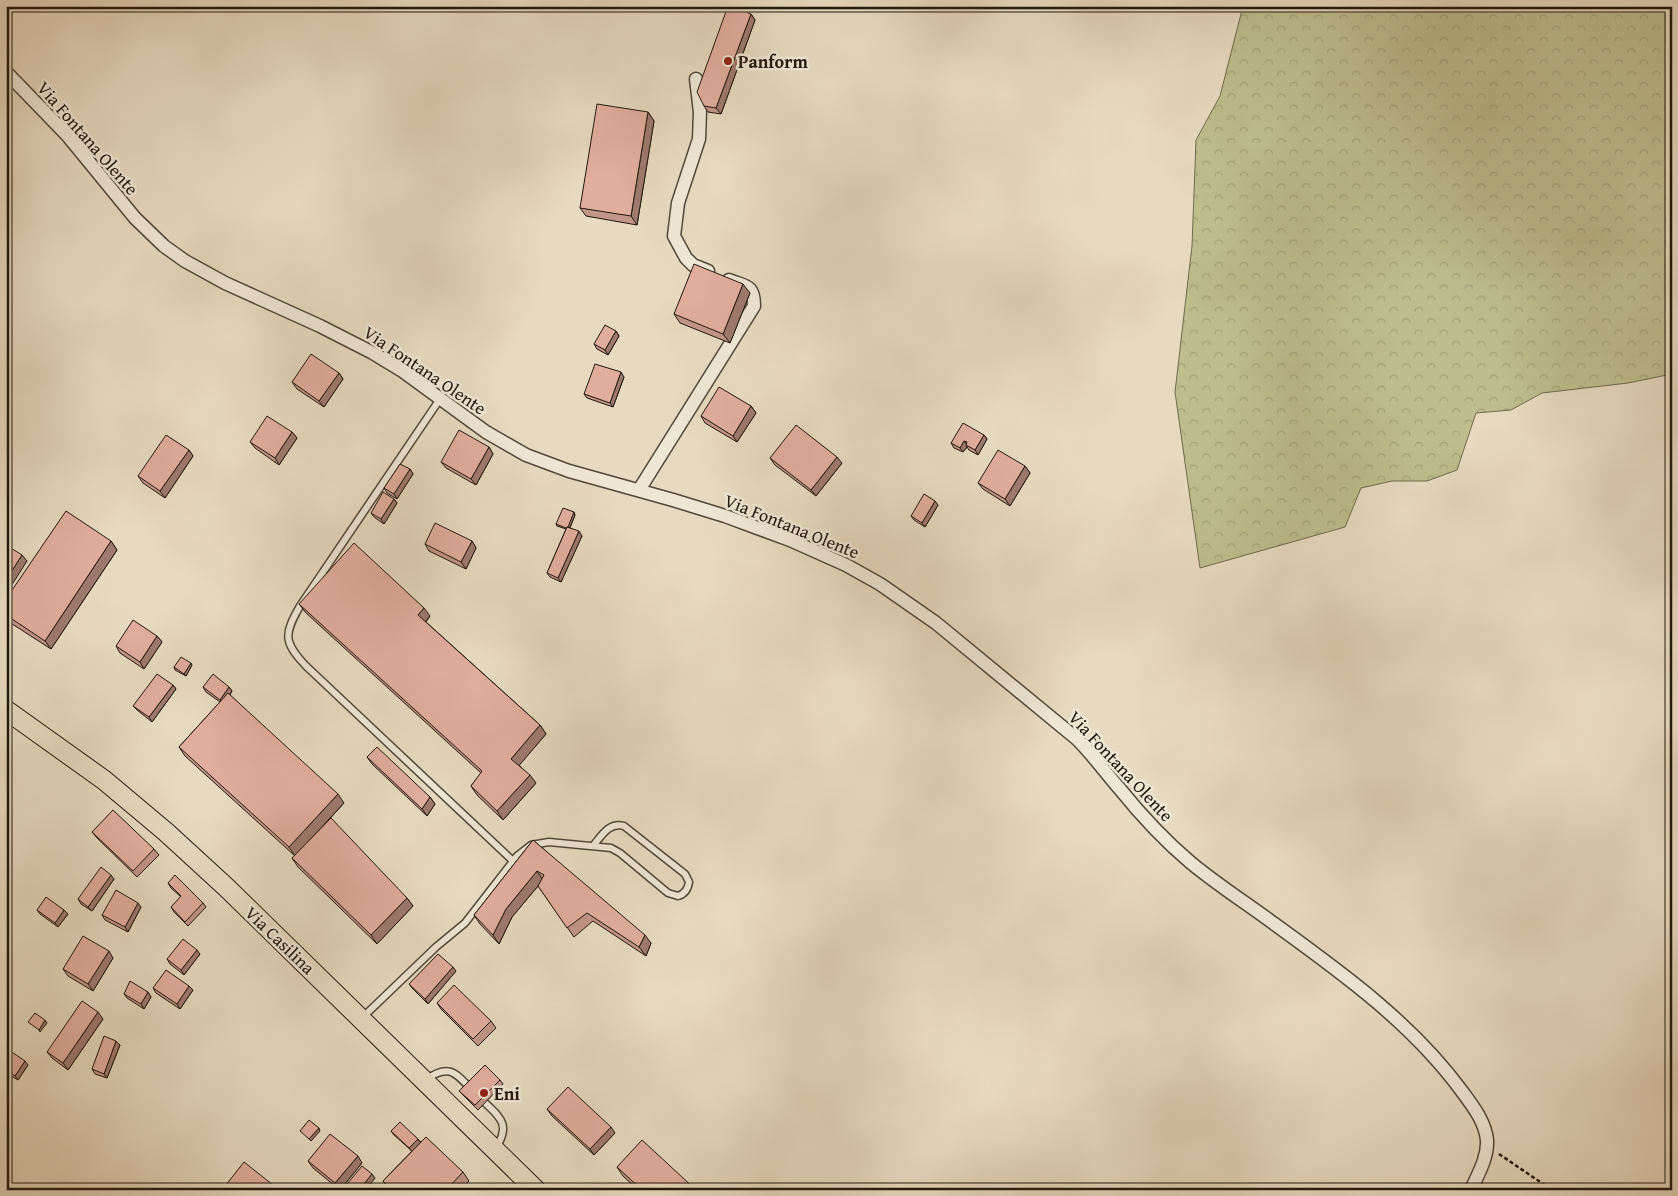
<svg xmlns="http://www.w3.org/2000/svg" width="1678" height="1196" font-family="'Gentium Book Plus',serif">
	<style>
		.forest { fill: url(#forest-crowns); stroke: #6e6a4e }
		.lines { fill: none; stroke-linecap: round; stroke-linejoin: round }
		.lane-casing { stroke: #52483b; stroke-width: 9 }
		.street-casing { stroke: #52483b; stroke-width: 15 }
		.primary-casing { stroke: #20180f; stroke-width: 21 }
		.path { stroke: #20180f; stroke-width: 2.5; stroke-dasharray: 4 2.5; stroke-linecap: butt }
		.lane { stroke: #efe7d6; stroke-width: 6 }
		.street { stroke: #efe7d6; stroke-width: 12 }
		.primary { stroke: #e7dac0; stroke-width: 19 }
		.wall { fill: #c29688; stroke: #20180f }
		.shaded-wall { fill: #9e7a6f; stroke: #20180f }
		.building { fill: #e1ae9e; stroke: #20180f }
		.poi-dot { fill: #8f2418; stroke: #efe7d6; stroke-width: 2 }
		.labels { text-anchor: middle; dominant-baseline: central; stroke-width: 5; stroke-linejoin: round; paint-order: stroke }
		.poi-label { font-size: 18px; font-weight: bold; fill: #20180f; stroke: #efe7d6; text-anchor: start }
		.street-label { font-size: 18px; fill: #20180f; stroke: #efe7d6 }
	</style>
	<defs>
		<pattern id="forest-crowns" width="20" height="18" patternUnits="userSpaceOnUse" patternTransform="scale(1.25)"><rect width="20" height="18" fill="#bdbd8d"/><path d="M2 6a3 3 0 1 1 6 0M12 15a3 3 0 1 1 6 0" fill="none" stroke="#a2a278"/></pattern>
	</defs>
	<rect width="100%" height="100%" fill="#e7dac0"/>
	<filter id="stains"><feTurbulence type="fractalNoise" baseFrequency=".004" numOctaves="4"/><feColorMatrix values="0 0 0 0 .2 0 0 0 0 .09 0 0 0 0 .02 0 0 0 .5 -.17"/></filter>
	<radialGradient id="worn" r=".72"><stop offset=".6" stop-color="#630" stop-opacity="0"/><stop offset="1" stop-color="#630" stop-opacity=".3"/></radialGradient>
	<path class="forest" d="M1243,6H1672V374L1628,383L1542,393L1511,410L1476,413L1457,470L1427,481H1392L1361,488L1345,527L1200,568L1175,392L1192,246L1196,140L1220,96Z"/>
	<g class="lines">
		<defs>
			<g id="lane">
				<path d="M440,399L300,606C284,634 283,642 306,666L513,861"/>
				<path d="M362,1018L436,947L465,923L517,856L531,845L549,842L611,848L620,853L668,893L678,896C685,894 688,889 689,882L685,874L624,826C609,822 602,835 593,846"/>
				<path d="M425,1080C448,1064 454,1071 471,1089"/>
				<path d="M480,1098C498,1116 513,1123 495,1149"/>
			</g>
			<g id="street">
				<path d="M6,72L67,135L135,218L164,246L185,261L225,283L320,326L373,353L401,370L486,432L526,455L569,471L673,500L725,516L790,540L846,565L880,584L936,623L1077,739C1093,755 1105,772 1119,788C1140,814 1164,840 1190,862C1215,883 1243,901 1269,920C1338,970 1410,1021 1461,1090C1472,1105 1485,1121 1487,1140C1488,1158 1478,1174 1471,1190"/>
				<path d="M696,79L700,112L699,139L678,203L674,236L686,258L693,265L708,271"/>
				<path d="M639,490L754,306C754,284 746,287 729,280"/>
			</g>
			<path id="primary" d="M6,710L104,780L166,832L227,888L536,1190"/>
		</defs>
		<use href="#lane" class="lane-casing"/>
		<use href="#street" class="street-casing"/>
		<use href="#primary" class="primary-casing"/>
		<path class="path" d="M1499,1154L1552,1190"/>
		<use href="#lane" class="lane"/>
		<use href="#street" class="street"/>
		<use href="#primary" class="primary"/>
	</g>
	<g class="wall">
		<path d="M751,14L755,20L721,114L708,112L704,106Z"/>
		<path d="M648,112L654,121L637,225L586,216L580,208Z"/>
		<path d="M750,293L730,343L680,323L674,314Z"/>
		<path d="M616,331L619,336L608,355L597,349L594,344Z"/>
		<path d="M339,373L343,379L324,407L297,389L292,382Z"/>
		<path d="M624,377L613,407L587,398L584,394Z"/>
		<path d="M751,406L756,413L737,442L705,423L701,416Z"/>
		<path d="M292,432L297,438L279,465L255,448L250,442Z"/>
		<path d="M984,435L987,439L978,455L969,450L967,447L963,452L954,448L951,443Z"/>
		<path d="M489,447L493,454L476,485L446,468L441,462Z"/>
		<path d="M189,450L193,456L165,498L143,483L138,476Z"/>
		<path d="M770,458L842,463L816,496L775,465Z"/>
		<path d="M1025,466L1030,473L1010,506L983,489L978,483Z"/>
		<path d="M410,469L413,474L397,499L387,493L384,488Z"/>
		<path d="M394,499L397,503L384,524L374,517L371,513Z"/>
		<path d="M938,505L925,527L914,520L911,516Z"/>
		<path d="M574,512L575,515L570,528L582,536L561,582L550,577L547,573L566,529L557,526L556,524Z"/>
		<path d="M111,541L117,550L51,649L6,620V599Z"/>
		<path d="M472,541L476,548L466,569L429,551L425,544Z"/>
		<path d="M299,604L430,616L426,622L540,725L546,734L519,765L536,783L503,820L477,795L471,786L481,773L306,613Z"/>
		<path d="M157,636L162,642L144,669L120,653L116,646Z"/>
		<path d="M192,665L186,676L175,670L174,667Z"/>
		<path d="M173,685L176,689L152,722L137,710L133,706Z"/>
		<path d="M203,687H229L232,691L230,695L344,803L316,834L407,898L413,906L377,944L298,867L292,858L295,856L185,756L179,747L220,702L206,692Z"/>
		<path d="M367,757L430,797L435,804L427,816L372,764Z"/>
		<path d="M92,832L154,849L159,855L137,877L97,838Z"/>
		<path d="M533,840L651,943L646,956L593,921L574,937L538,886L512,917L499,944L480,924L474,915Z"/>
		<path d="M114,879L92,911L81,904L78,899Z"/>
		<path d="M168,883L203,903L206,907L188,926L174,912L171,907L181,897L171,888Z"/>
		<path d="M141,907L128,932L105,920L102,915Z"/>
		<path d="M37,910H64L68,914L58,927L40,914Z"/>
		<path d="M200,954L184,975L170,964L167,959Z"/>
		<path d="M113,958L93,991L68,976L63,969Z"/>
		<path d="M456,971L428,1004L412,988L409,984Z"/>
		<path d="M189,986L193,990L180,1009L156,993L153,988Z"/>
		<path d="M148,992L151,997L144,1009L127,998L124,994Z"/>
		<path d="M437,1003L491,1021L496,1028L478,1046L441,1009Z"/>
		<path d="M103,1019L68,1070L52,1058L47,1052Z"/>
		<path d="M120,1045L107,1078L95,1074L92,1069Z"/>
		<path d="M6,1054L28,1065L18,1080L6,1073Z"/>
		<path d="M500,1080L503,1084L478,1110L459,1091Z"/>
		<path d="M547,1109L615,1133L594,1155L552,1116Z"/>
		<path d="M391,1131L418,1139L421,1142L463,1172L469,1181L460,1190H389L383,1181L412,1151L394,1135Z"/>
		<path d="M308,1161L362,1163L340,1190L313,1168Z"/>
		<path d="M617,1167L696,1190H638L623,1176Z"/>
	</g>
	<g class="shaded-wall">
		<path d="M751,14L755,20L721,114L716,108Z"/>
		<path d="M648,112L654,121L637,225L631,216Z"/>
		<path d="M743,284L750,293L730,343L723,334Z"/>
		<path d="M616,331L619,336L608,355L605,350Z"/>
		<path d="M621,372L624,377L613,407L610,403Z"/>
		<path d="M339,373L343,379L324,407L319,401Z"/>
		<path d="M751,406L756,413L737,442L733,436Z"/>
		<path d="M292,432L297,438L279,465L275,458Z"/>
		<path d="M984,435L987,439L978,455L975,450Z"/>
		<path d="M6,437L10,442L6,449Z"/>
		<path d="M964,441L967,445H966L967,447L963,452L960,448Z"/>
		<path d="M489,447L493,454L476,485L471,479Z"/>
		<path d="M189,450L193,456L165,498L160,491Z"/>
		<path d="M837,457L842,463L816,496L811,490Z"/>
		<path d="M1025,466L1030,473L1010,506L1005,499Z"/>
		<path d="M410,469L413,474L397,499L394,494Z"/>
		<path d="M394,499L397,503L384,524L381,519Z"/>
		<path d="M935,501L938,505L925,527L922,523Z"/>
		<path d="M574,512L575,515L569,530L567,528Z"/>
		<path d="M579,531L582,536L561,582L558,578Z"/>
		<path d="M111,541L117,550L51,649L45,641Z"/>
		<path d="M472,541L476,548L466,569L461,562Z"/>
		<path d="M22,555L27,561L6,594V580Z"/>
		<path d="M424,608L430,616L424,623L418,615Z"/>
		<path d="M157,636L162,642L144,669L140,662Z"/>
		<path d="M191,663L192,665L186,676L184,674Z"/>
		<path d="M173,685L176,689L152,722L149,717Z"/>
		<path d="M229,687L232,691L223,704L220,700Z"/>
		<path d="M540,725L546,734L517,768L511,759Z"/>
		<path d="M530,775L536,783L503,820L497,811Z"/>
		<path d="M338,794L344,803L295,856L289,847Z"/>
		<path d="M430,797L435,804L427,816L422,809Z"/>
		<path d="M537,871L543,880L512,917L499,944L493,935L506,909Z"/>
		<path d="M111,875L114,879L92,911L88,907Z"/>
		<path d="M407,898L413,906L377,944L371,935Z"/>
		<path d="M138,903L141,907L128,932L125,927Z"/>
		<path d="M64,910L68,914L58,927L55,923Z"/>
		<path d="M645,935L651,943L646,956L639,947Z"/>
		<path d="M197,950L200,954L184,975L181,970Z"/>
		<path d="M109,951L113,958L93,991L88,984Z"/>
		<path d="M453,967L456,971L428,1004L425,999Z"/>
		<path d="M189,986L193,990L180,1009L177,1004Z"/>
		<path d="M148,992L151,997L144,1009L141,1004Z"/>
		<path d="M98,1012L103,1019L68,1070L63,1063Z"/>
		<path d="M45,1020L47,1023L40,1032L39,1030Z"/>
		<path d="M116,1041L120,1045L107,1078L104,1074Z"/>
		<path d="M25,1061L28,1065L18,1080L15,1076Z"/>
		<path d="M611,1127L615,1133L594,1155L590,1149Z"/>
		<path d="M319,1128L320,1131L311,1141L309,1139Z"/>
		<path d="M418,1139L421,1143L412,1152L409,1148Z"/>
		<path d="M358,1156L362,1163L340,1190L335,1183Z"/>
		<path d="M372,1174L375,1178L366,1190H359Z"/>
		<path d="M273,1185L276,1190H269Z"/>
	</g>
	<g class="building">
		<path d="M728,6H731L751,14L716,108L704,106L697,92Z"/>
		<path d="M597,104L648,112L631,216L580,208Z"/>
		<path d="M694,264L743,284L723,334L674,314Z"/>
		<path d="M605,325L616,331L605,350L594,344Z"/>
		<path d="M311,354L339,373L319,401L292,382Z"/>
		<path d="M595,364L621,372L610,403L584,394Z"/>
		<path d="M719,387L751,406L733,436L701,416Z"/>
		<path d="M267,416L292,432L275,458L250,442Z"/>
		<path d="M963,423L984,435L975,450L966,445L967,442L964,441L960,448L951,443Z"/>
		<path d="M796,425L837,457L811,490L770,458Z"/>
		<path d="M459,430L489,447L471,479L441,462Z"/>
		<path d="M166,435L189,450L160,491L138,476Z"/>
		<path d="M998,450L1025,466L1005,499L978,483Z"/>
		<path d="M400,464L410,469L394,494L384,488Z"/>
		<path d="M383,492L394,499L381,519L371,513Z"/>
		<path d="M924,494L935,501L922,523L911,516Z"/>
		<path d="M563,508L574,512L568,527H567L566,528L556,524Z"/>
		<path d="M66,511L111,541L45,641L6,615V599Z"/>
		<path d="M435,523L472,541L461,562L425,544Z"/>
		<path d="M567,527L579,531L558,578L547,573Z"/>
		<path d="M354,543L424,608L418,615L540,725L511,759L530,775L497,811L471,786L482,771L299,604Z"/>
		<path d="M6,545L22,555L6,580Z"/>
		<path d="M133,620L157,636L140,662L116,646Z"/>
		<path d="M181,657L191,663L184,674L174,667Z"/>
		<path d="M157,674L173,685L149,717L133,706Z"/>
		<path d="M213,674L229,687L220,700L203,687Z"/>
		<path d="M228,693L338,794L289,847L179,747Z"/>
		<path d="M377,747L430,797L422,809L367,757Z"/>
		<path d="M113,810L154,849L133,871L92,832Z"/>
		<path d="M331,818L407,898L371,935L292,858Z"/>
		<path d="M533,840L645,935L639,947L587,913L567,928L538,886L544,875L537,871L506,909L493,935L474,915Z"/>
		<path d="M101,867L111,875L88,907L78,899Z"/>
		<path d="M175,875L203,903L185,922L171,907L181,896L168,883Z"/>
		<path d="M116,890L138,903L125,927L102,915Z"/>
		<path d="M46,897L64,910L55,923L37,910Z"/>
		<path d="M83,936L109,951L88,984L63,969Z"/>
		<path d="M183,939L197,950L181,970L167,959Z"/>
		<path d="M438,954L453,967L425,999L409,984Z"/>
		<path d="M166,970L189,986L177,1004L153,988Z"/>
		<path d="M130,981L148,992L141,1004L124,994Z"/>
		<path d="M454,985L491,1021L473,1039L437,1003Z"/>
		<path d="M82,1001L98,1012L63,1063L47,1052Z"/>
		<path d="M35,1013L45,1020L39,1030L28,1022Z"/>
		<path d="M104,1036L116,1041L104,1074L92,1069Z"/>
		<path d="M9,1050L25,1061L15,1076L6,1070V1054Z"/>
		<path d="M485,1065L500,1080L475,1105L459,1091Z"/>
		<path d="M568,1087L611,1127L590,1149L547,1109Z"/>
		<path d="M309,1120L319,1128L309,1139L300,1131Z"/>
		<path d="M400,1122L418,1139L409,1148L391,1131Z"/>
		<path d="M330,1134L358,1156L335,1183L308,1161Z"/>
		<path d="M426,1137L463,1172L446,1190H392L383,1181Z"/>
		<path d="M642,1140L696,1190H642L617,1167Z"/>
		<path d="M244,1162L273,1185L269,1190H222Z"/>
		<path d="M362,1166L372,1174L359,1190H342Z"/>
	</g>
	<g class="poi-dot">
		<circle cx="728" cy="61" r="5"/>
		<circle cx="484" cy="1093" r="5"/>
	</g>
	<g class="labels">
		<g class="poi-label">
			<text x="738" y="61">Panform</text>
			<text x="494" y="1093">Eni</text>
		</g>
		<g class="street-label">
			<text transform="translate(88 138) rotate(49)">Via Fontana Olente</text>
			<text transform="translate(425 370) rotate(34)">Via Fontana Olente</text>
			<text transform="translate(792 526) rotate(22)">Via Fontana Olente</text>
			<text transform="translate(1121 766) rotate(47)">Via Fontana Olente</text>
			<text transform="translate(280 940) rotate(44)">Via Casilina</text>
		</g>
	</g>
	<rect width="1678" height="1196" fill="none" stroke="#e7dac0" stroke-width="25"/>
	<rect x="8" y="8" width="1663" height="1181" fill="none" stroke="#20180f" stroke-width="2.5"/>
	<rect x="12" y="12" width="1653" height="1171" fill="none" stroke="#20180f"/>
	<rect width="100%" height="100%" filter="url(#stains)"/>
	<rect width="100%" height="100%" fill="url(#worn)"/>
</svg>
